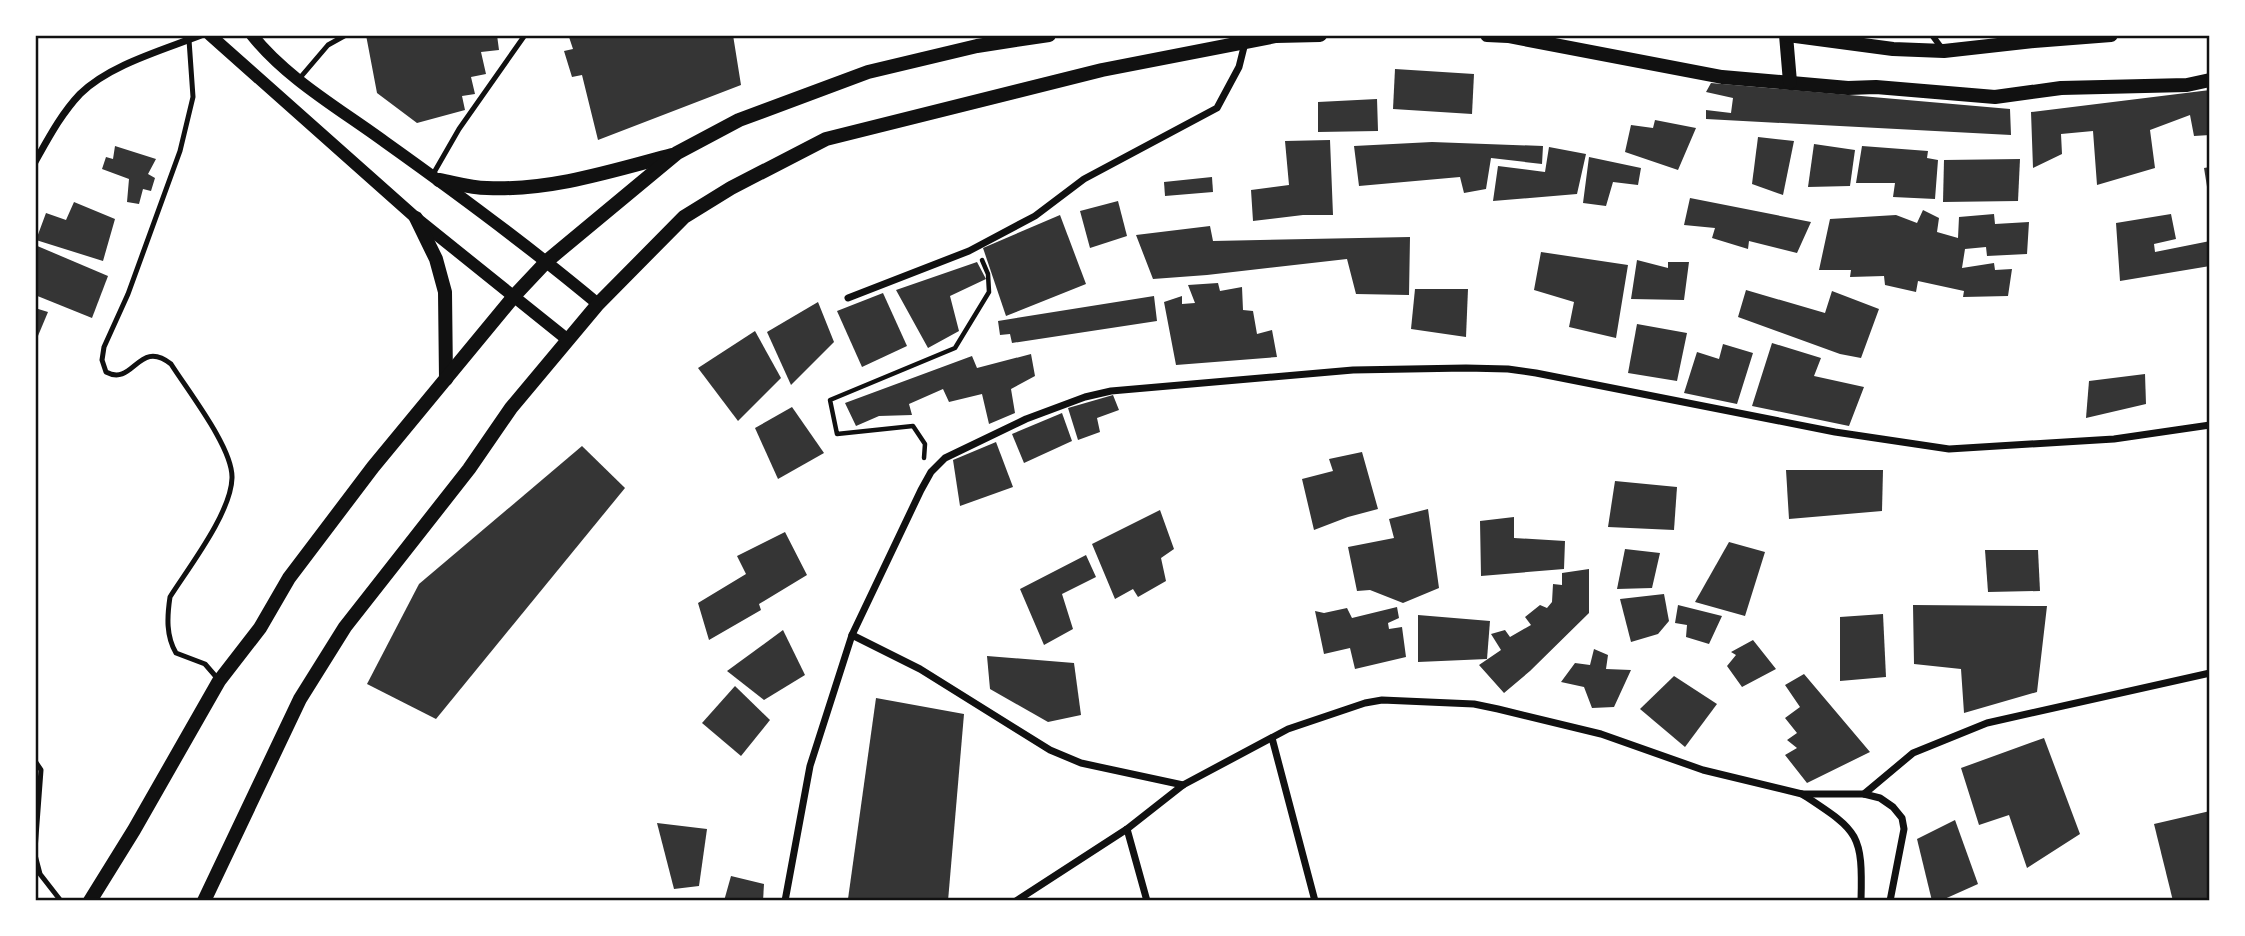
<svg xmlns="http://www.w3.org/2000/svg" width="2245" height="936" font-family="'IBM Plex Serif',serif">
	<style>
		.building { fill: #353535 }
		.lines { fill: none; stroke-linecap: round; stroke-linejoin: round }
		.path { stroke: #111; stroke-width: 4.5 }
		.service { stroke: #111; stroke-width: 5 }
		.pedestrian { stroke: #111; stroke-width: 6 }
		.minor { stroke: #111; stroke-width: 7 }
		.tertiary { stroke: #111; stroke-width: 12 }
		.secondary { stroke: #111; stroke-width: 14 }
		.neatline { fill: none; stroke: #111; stroke-width: 2.5 }
	</style>
	<rect width="100%" height="100%" fill="#fff"/>
	<g class="building">
		<path d="M366,35H497L499,50L481,52L486,74L471,77L475,94L462,96L465,110L417,123L377,93Z"/>
		<path d="M580,35H733L741,85L598,140L582,75L572,77L564,51L573,49L569,37Z"/>
		<path d="M1395,69L1474,74L1472,114L1393,109Z"/>
		<path d="M1711,83L2010,109L2011,135L1706,119V110L1731,113L1733,98L1706,92Z"/>
		<path d="M2210,90V135L2194,136L2190,115L2150,130L2155,168L2097,185L2093,131L2061,134L2062,154L2033,168L2031,112Z"/>
		<path d="M1377,99L1378,131L1318,132V102Z"/>
		<path d="M1655,120L1696,128L1678,170L1625,152L1631,125L1653,128Z"/>
		<path d="M1758,137L1794,141L1783,195L1752,184Z"/>
		<path d="M1330,140L1333,215H1303L1253,221L1251,190L1289,185L1285,141Z"/>
		<path d="M1432,142L1543,146L1542,164L1491,158L1486,189L1464,193L1460,177L1359,186L1354,146Z"/>
		<path d="M1814,144L1855,150L1850,186L1808,187Z"/>
		<path d="M115,146L156,159L148,174L155,178L151,191L143,189L139,204L127,202L129,179L102,169L106,157L113,159Z"/>
		<path d="M1862,146L1928,151L1927,158L1938,160L1935,199L1893,197L1895,183H1856Z"/>
		<path d="M1549,147L1586,154L1577,194L1493,201L1498,166L1545,172Z"/>
		<path d="M1589,157L1641,168L1638,185L1613,182L1606,206L1583,203Z"/>
		<path d="M2020,159L2018,201L1943,202L1944,160Z"/>
		<path d="M2210,167V199H2209L2204,168Z"/>
		<path d="M1212,177L1213,192L1165,196L1164,182Z"/>
		<path d="M1690,198L1811,222L1797,253L1749,241L1748,249L1712,238L1715,228L1684,225Z"/>
		<path d="M1118,201L1127,236L1090,248L1080,211Z"/>
		<path d="M74,202L115,219L103,261L36,240L46,213L66,220Z"/>
		<path d="M1923,210L1939,218L1937,232L1958,238L1959,217L1994,214L1995,224L2029,222L2027,254L1987,256L1986,247L1965,249L1962,268L1994,263L1995,270L2012,269L2008,296L1963,297L1964,291L1918,281L1916,292L1885,285L1884,276L1850,277L1851,270H1819L1830,219L1896,215L1917,223Z"/>
		<path d="M2171,214L2176,239L2154,244L2155,252L2210,241V266L2120,281L2116,223Z"/>
		<path d="M1060,215L1086,284L1006,316L983,248Z"/>
		<path d="M1210,226L1213,241L1410,237L1409,295L1356,294L1347,259L1207,275L1153,279L1136,235Z"/>
		<path d="M35,245L108,276L92,318L35,295Z"/>
		<path d="M1541,252L1628,265L1616,338L1569,327L1574,302L1534,290Z"/>
		<path d="M1637,260L1668,268V262H1689L1684,300L1631,299Z"/>
		<path d="M977,262L986,279L950,296L959,331L928,348L896,290Z"/>
		<path d="M1218,283L1220,291L1242,287L1243,310L1253,311L1257,334L1272,330L1277,357L1176,365L1164,302L1182,296V304L1195,303L1188,285Z"/>
		<path d="M1415,289H1468L1466,337L1411,329Z"/>
		<path d="M1746,290L1825,313L1832,291L1879,309L1861,358L1840,354L1738,317Z"/>
		<path d="M883,293L907,346L862,367L837,311Z"/>
		<path d="M1154,296L1157,321L1012,343L1010,334L1000,335L998,321Z"/>
		<path d="M818,302L834,342L791,385L767,332Z"/>
		<path d="M35,308L48,312L35,343Z"/>
		<path d="M1637,324L1687,333L1677,381L1628,373Z"/>
		<path d="M755,331L781,378L738,421L698,368Z"/>
		<path d="M1772,343L1821,358L1814,376L1864,387L1849,426L1752,406Z"/>
		<path d="M1723,344L1753,353L1737,404L1684,393L1697,352L1719,359Z"/>
		<path d="M1031,354L1035,376L1011,389L1015,413L989,424L982,394L949,402L943,389L909,404L912,415L879,416L856,426L845,403L972,356L977,368Z"/>
		<path d="M2145,374L2146,404L2086,418L2089,381Z"/>
		<path d="M1113,395L1119,410L1097,418L1100,432L1078,440L1068,408Z"/>
		<path d="M792,407L824,453L778,479L755,428Z"/>
		<path d="M1062,413L1072,441L1024,463L1012,434Z"/>
		<path d="M996,442L1013,487L960,506L953,460Z"/>
		<path d="M582,446L625,488L436,719L367,684L419,584Z"/>
		<path d="M1362,452L1378,509L1348,517L1314,530L1302,479L1333,471L1329,459Z"/>
		<path d="M1786,470H1883L1882,511L1789,519Z"/>
		<path d="M1615,481L1677,487L1674,530L1608,527Z"/>
		<path d="M1428,509L1439,588L1403,603L1370,590L1357,591L1348,547L1394,538L1389,519Z"/>
		<path d="M1160,510L1174,549L1161,558L1166,581L1138,597L1133,589L1115,599L1092,544Z"/>
		<path d="M1514,517V538L1565,541L1564,569L1481,576L1480,521Z"/>
		<path d="M785,532L807,575L759,604L761,610L709,640L698,603L746,574L737,556Z"/>
		<path d="M1729,542L1765,552L1745,616L1695,602Z"/>
		<path d="M1625,549L1660,553L1652,588L1617,589Z"/>
		<path d="M1985,550H2038L2040,591L1988,592Z"/>
		<path d="M1086,555L1096,577L1062,594L1073,629L1044,645L1020,589Z"/>
		<path d="M1589,569V613L1530,671L1504,693L1479,665L1501,650L1491,634L1505,630L1510,637L1531,625L1525,617L1540,605L1547,608L1552,602L1553,584L1562,585V573Z"/>
		<path d="M1664,594L1669,621L1658,634L1631,642L1620,599Z"/>
		<path d="M1678,605L1722,616L1709,644L1686,637L1687,625L1675,623Z"/>
		<path d="M1913,605L2047,606L2037,692L1964,713L1961,669L1914,664Z"/>
		<path d="M1397,607L1399,618L1388,623L1389,629L1402,627L1406,657L1355,669L1350,648L1324,654L1315,611L1324,613L1347,608L1352,618Z"/>
		<path d="M1883,614L1886,677L1840,681V617Z"/>
		<path d="M1418,615L1490,621L1487,659L1418,662Z"/>
		<path d="M783,630L805,675L764,700L727,671Z"/>
		<path d="M1753,640L1776,669L1742,687L1727,666L1736,655L1731,652Z"/>
		<path d="M1594,649L1608,655L1606,669L1631,670L1614,707L1592,708L1584,687L1561,682L1575,663L1590,665Z"/>
		<path d="M987,656L1074,663L1081,715L1048,722L990,689Z"/>
		<path d="M1804,674L1870,752L1807,783L1785,755L1797,748L1787,740L1797,733L1785,718L1800,707L1785,685Z"/>
		<path d="M1674,676L1717,704L1685,747L1640,709Z"/>
		<path d="M735,686L770,720L741,756L702,723Z"/>
		<path d="M876,698L964,714L948,901L848,899Z"/>
		<path d="M2044,738L2080,834L2027,868L2009,815L1979,825L1961,768Z"/>
		<path d="M2210,811V901H2173L2154,824Z"/>
		<path d="M1955,820L1978,884L1940,901H1932L1917,839Z"/>
		<path d="M657,823L707,829L699,886L674,889Z"/>
		<path d="M731,876L764,884L763,901H724Z"/>
	</g>
	<g class="lines">
		<path class="path" d="M924,458L925,444L913,426L837,434L830,400L955,348L989,292L988,274L982,260"/>
		<g class="service">
			<path d="M189,40L193,97L180,151L128,294L104,347L102,360L106,372C134,387 138,338 171,364C188,391 233,448 232,478C231,513 189,567 170,597C167,617 166,636 176,653L205,664L218,679"/>
			<path d="M299,79L328,45L346,35"/>
			<path d="M432,176L459,129L525,35"/>
			<path d="M35,761L41,770L35,850"/>
			<path d="M35,855L40,874L61,901"/>
		</g>
		<path class="pedestrian" d="M1932,35L1943,50"/>
		<g class="minor">
			<path d="M35,162C48,139 61,114 80,94C109,65 163,50 201,35"/>
			<path d="M848,298L969,251L1035,216L1084,179L1217,108L1239,67L1245,43"/>
			<path d="M852,635L920,669L1050,750L1081,763L1183,785"/>
			<path d="M1272,738L1315,901"/>
			<path d="M1802,794C1858,831 1863,832 1861,901"/>
			<path d="M1864,794L1913,753L1987,723L2210,673"/>
			<path d="M1127,829L1147,901"/>
			<path d="M785,901L810,766L852,635L921,490L931,472L945,458L1026,419L1085,397L1111,391L1353,370L1466,368L1508,369L1536,373L1835,432L1949,449L2114,439L2210,425"/>
			<path d="M1016,901L1127,829L1183,785L1288,729L1365,703L1382,700L1474,704L1498,709L1601,734L1703,770L1802,794H1864L1880,798L1893,807L1902,818L1904,829L1890,901"/>
		</g>
		<g class="tertiary">
			<path d="M210,35L416,218L568,340"/>
			<path d="M252,35C287,79 340,109 385,142C458,194 530,247 598,304"/>
		</g>
		<g class="secondary">
			<path d="M1487,35L1508,36L1722,77L1848,88L1876,87L1995,97L2061,88L2187,85L2210,80"/>
			<path d="M1786,35L1790,82"/>
			<path d="M1788,35L1893,49L1944,51L2034,41L2111,35"/>
			<path d="M439,180C455,183 471,188 487,188C550,191 612,171 672,155"/>
			<path d="M416,218L436,259L445,292L446,379"/>
			<path d="M90,901L134,830L219,681L260,628L289,578L373,467L515,295L547,261L677,153L739,120L868,72L977,46L1049,35"/>
			<path d="M204,901L300,699L345,627L469,469L511,408L598,304L684,217L731,188L826,139L1102,70L1276,36L1320,35"/>
		</g>
	</g>
	<rect width="2245" height="936" fill="none" stroke="#ffffff" stroke-width="74"/>
	<rect x="37" y="37" width="2171" height="862" class="neatline"/>
</svg>
